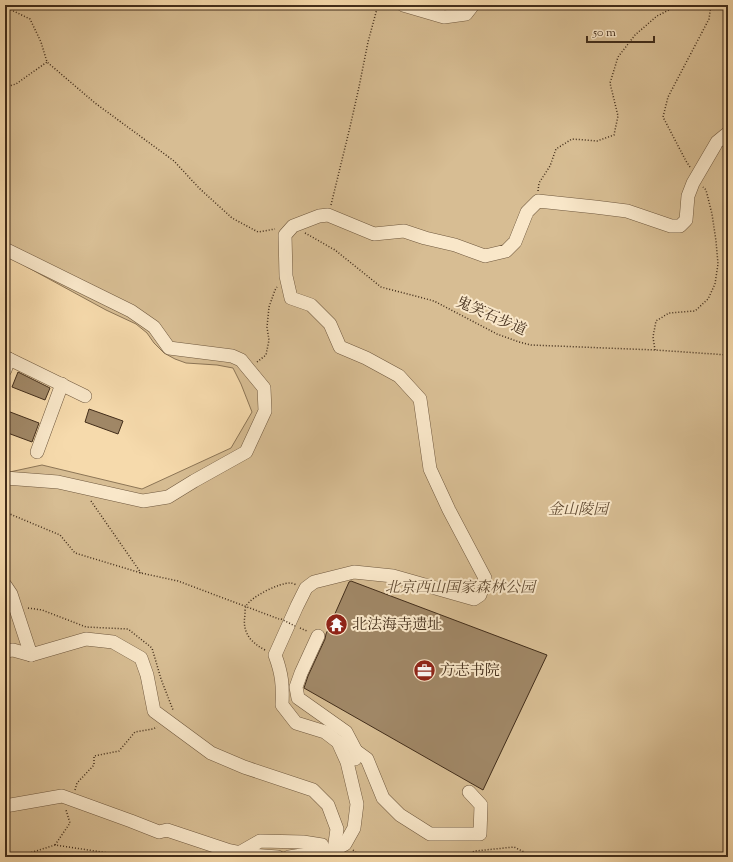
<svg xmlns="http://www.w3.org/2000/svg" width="733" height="862" font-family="'Sorts Mill Goudy','Noto Serif SC',serif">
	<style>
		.green { fill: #d7bd93; stroke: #8c7556 }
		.building { fill: #a08766; stroke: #422d1a }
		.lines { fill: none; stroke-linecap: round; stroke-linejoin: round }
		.minor-casing { stroke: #6f583e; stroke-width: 14 }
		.path { stroke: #422d1a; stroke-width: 1.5; stroke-dasharray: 1 2; stroke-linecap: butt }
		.minor { stroke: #f9e7c9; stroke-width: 13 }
		.path-bridge { stroke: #422d1a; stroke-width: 1.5; stroke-dasharray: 1 2; stroke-linecap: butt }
		.labels { text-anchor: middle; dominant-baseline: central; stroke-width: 4; stroke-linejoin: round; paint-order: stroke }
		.street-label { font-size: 15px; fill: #422d1a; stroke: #f9e7c9 }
		.park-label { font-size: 15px; font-style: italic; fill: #604a32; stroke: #f9e7c9 }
		.poi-label { font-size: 15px; fill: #422d1a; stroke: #f9e7c9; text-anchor: start }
	</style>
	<rect width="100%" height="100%" fill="#f6daac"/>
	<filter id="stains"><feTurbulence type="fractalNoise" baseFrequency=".005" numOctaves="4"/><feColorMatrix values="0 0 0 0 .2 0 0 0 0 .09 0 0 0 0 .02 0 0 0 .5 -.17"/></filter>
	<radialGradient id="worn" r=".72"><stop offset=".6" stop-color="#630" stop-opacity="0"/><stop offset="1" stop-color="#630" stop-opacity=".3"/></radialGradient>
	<path class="green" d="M5,5H728V857H5V473L42,465L142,489L231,448L252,412L241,384L233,368L217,365L186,363L175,359L164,353L154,343L147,333L136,324L106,310L5,255Z"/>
	<g class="building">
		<path d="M18,372L50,388L45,400L12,387Z"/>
		<path d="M89,409L123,421L118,434L85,422Z"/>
		<path d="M5,410L39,423L32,442L5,432Z"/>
		<path d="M351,581L547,655L483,790L304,688L308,676L325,639L326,634L349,582Z"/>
	</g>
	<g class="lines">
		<defs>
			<g id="minor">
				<path d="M403,5L444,17L466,14L473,5"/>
				<path d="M5,249L131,311L154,327L169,348L232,356L241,360L264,388L265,411L246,452L194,481L168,497L143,501L58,482L5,478"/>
				<path d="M5,357L85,396"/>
				<path d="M5,370L9,359"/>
				<path d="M37,452L62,384"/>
				<path d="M5,585L11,594L31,655L86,639L113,642L141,658L147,675L154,711L211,753L244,767L313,790L328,805L337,829L334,850"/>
				<path d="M318,636L301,673L296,687L298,698L346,732L356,751L355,759"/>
				<path d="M5,651L13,650L31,655"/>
				<path d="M356,751L367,759L383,798L400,815L430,834H480L481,805L469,792"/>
				<path d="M5,806L62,796L131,821L159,832L167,830L227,850L252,855L278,857"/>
				<path d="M239,853L260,841L303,842L322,845L325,854"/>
				<path d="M289,857L334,850L345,844L354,828L357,804L347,762L338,742L325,732L296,723L282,705C283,685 282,674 275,655L297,606L306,588L314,582L354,572L393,576L474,599L480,595L485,578L449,510L430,469L420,399L399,376L366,358L340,347L330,324L311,305L291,298L286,276L285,235L293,226L319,216L328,215L374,234L404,231L425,238L455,245L485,256L506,251L515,242L527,212L538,201L595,207L627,211L671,226H680L686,220L688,196L693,183L717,142L728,133"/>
			</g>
		</defs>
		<use href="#minor" class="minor-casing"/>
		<g class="path">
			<path d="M5,7L30,19L41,42L47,62L95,103L174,161L199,188L232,218L258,232L275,229"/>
			<path d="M5,87L16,84L47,62"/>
			<path d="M690,167L686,161L663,117L668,97L709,19L711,5"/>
			<path d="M538,191L539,183L550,166L556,149L572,139L597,141L614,135L618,116L610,83L618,57L635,35L657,16L679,5"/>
			<path d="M331,205L350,127L359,87L368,42L378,5"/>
			<path d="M305,233L335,250L381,287L434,301L497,334L519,342L531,345L655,350L728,355"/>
			<path d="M655,350L653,337L656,321L669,313L695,311L708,299L715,284L718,264L716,241L712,214L706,190L703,187"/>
			<path d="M257,362L266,355L269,340L267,327L269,307L275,290L277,287"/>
			<path d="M91,501L141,573"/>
			<path d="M5,512L60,535L75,553L141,573L178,581L279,619"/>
			<path d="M28,608L42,610L86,627L128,629L152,648L161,679L173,710L172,711"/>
			<path d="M300,628L307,631"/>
			<path d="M265,650C250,642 242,632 245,615C245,612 245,608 246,606C252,596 279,583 290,583C292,583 295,584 296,585"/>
			<path d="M75,790L77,783L94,765V756L119,751L135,732L153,729L157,727"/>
			<path d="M55,845L70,823L66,810"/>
			<path d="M353,850L361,857"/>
			<path d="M17,857L55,845L135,857"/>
			<path d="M462,857L475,851L514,847L534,857"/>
		</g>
		<use href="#minor" class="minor"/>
		<path class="path-bridge" d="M281,619L295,626"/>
	</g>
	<defs>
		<symbol id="temple-disc" viewBox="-11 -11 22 22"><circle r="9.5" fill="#8f2418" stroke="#f9e7c9"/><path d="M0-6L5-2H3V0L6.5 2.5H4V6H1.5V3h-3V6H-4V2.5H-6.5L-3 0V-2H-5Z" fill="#fff"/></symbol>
		<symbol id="office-disc" viewBox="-11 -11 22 22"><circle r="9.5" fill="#8f2418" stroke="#f9e7c9"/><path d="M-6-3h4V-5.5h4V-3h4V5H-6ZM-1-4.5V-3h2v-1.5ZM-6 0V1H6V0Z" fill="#fff"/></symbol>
	</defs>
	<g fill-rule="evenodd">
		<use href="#temple-disc" x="324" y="612" width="25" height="25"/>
		<use href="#office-disc" x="412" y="658" width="25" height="25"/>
	</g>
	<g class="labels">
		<g class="street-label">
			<text transform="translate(491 317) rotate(24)">鬼笑石步道</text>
		</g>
		<g class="park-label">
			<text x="578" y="510">金山陵园</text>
			<text x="460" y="588">北京西山国家森林公园</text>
		</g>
		<g class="poi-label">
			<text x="352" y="625">北法海寺遗址</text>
			<text x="440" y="671">方志书院</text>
		</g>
	</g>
	<rect width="733" height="862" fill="none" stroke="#f6daac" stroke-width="20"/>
	<rect x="6" y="6" width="721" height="850" fill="none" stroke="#422d1a" stroke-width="2"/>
	<rect x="10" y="10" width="713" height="842" fill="none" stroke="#422d1a"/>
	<path d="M587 36v6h67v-6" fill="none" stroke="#422d1a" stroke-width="2"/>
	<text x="593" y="36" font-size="12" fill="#422d1a" stroke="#f9e7c9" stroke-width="3" paint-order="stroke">50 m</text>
	<rect width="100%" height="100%" filter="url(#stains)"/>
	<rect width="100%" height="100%" fill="url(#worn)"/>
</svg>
